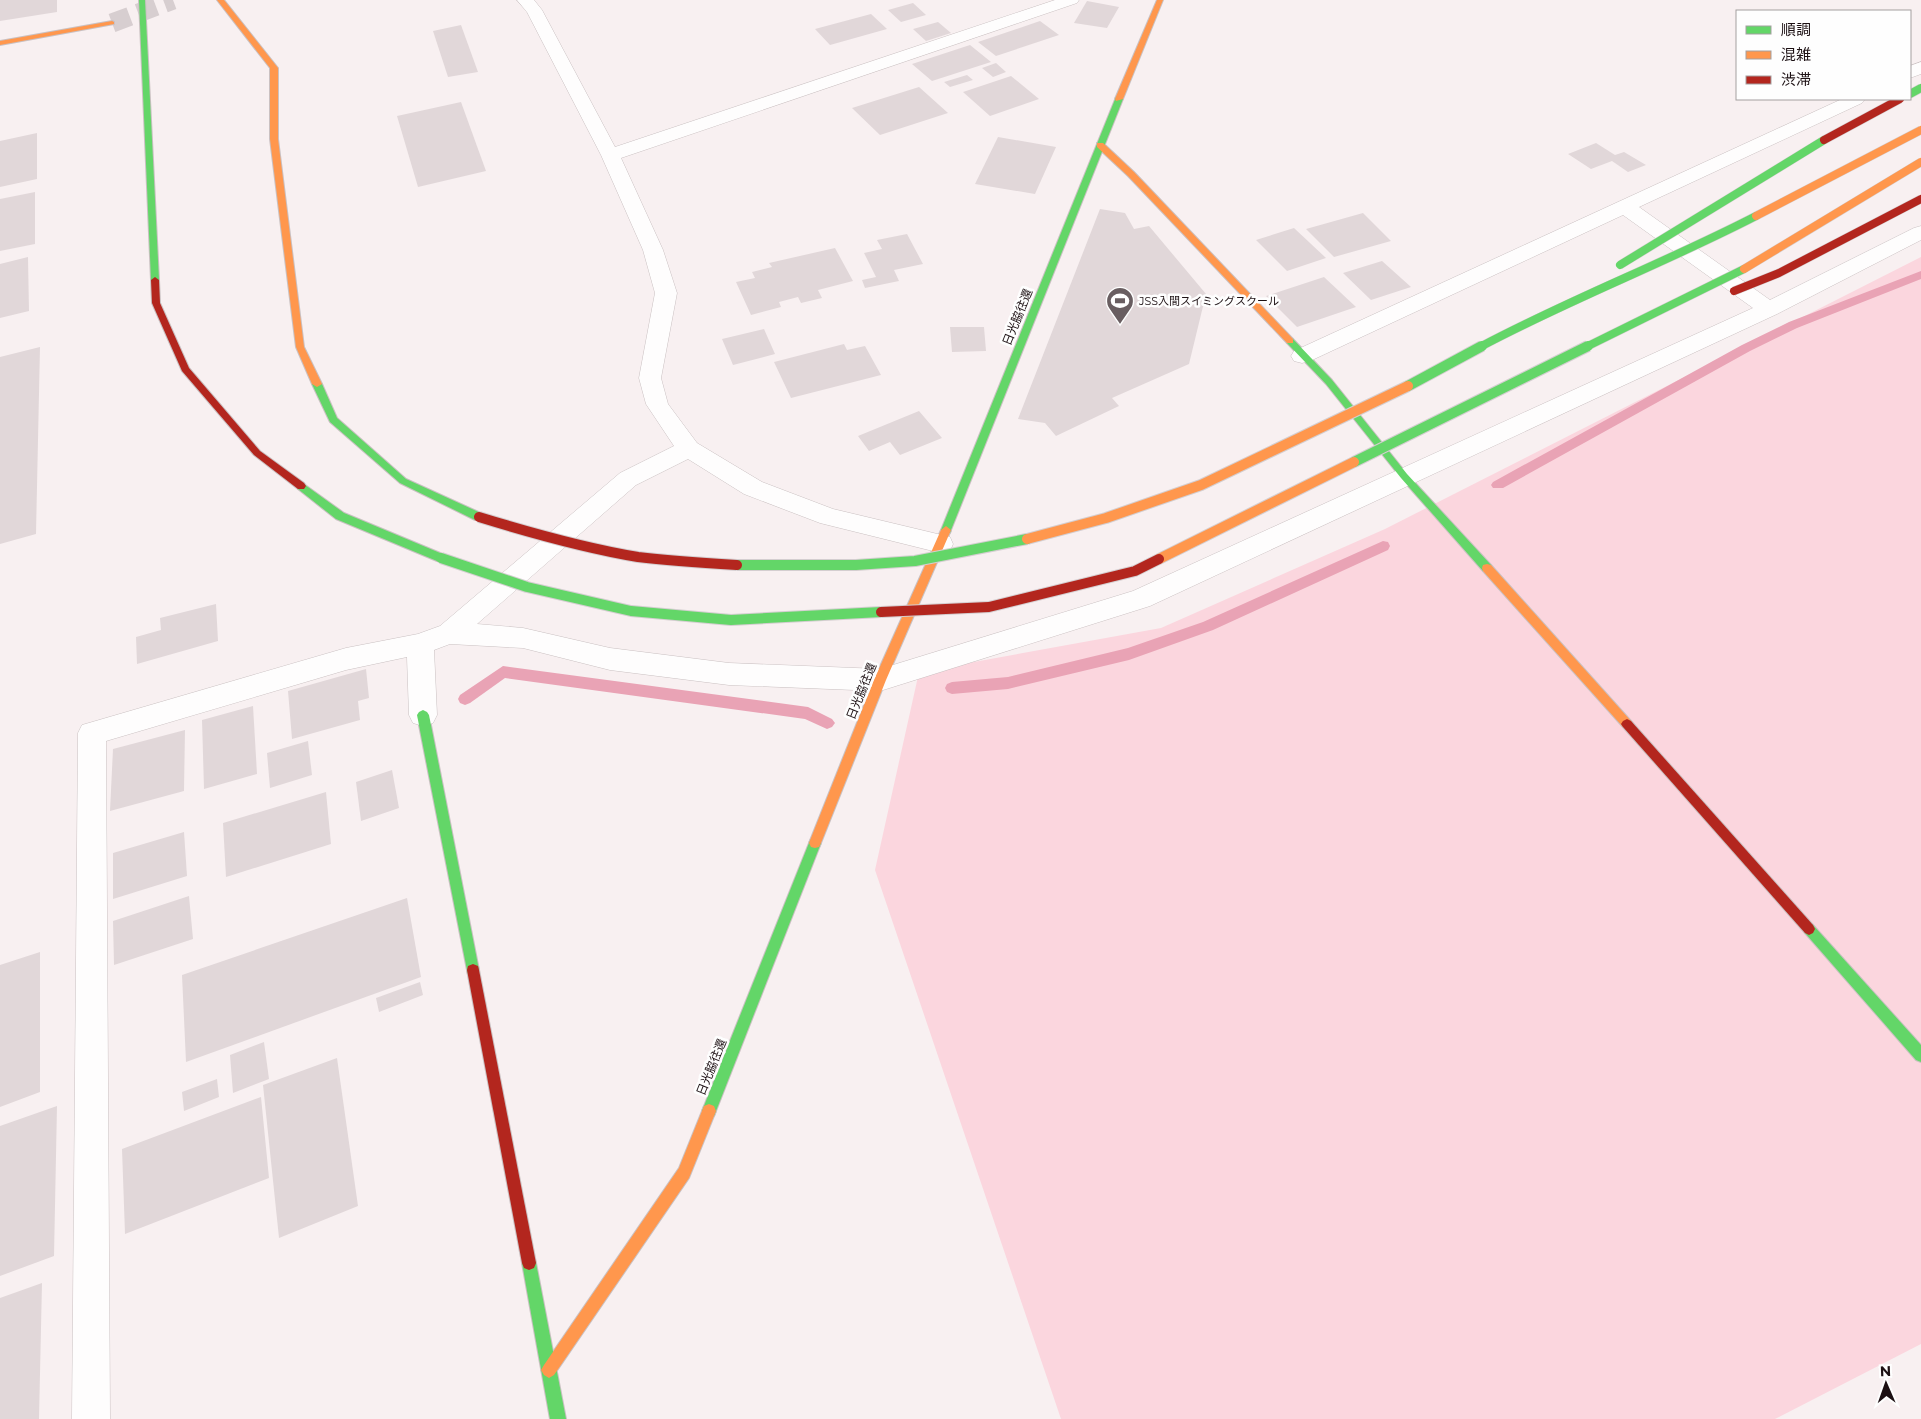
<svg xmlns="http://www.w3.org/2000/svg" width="1921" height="1419" font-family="Montserrat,'Noto Sans JP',sans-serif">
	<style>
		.green { fill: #fbd6de }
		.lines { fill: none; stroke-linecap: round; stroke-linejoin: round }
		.stream { fill: #e9a3b5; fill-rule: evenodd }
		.building { fill: #e1d7d9 }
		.secondary-tunnel { stroke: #d7ced0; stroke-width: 19; stroke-dasharray: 19 9; stroke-linecap: butt }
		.street-casing { stroke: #cac1c2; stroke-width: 1 }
		.fast-casing { stroke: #cac1c2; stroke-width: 2 }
		.slow-casing { stroke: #cac1c2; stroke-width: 2 }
		.jam-casing { stroke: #cac1c2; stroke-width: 2 }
		.street { fill: #fefdfd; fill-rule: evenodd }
		.fast { fill: #63d668; fill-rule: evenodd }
		.slow { fill: #ff974d; fill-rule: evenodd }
		.jam { fill: #b3261e; fill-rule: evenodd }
		.fast-bridge-far1-casing { stroke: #d4ced0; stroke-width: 9; stroke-linecap: butt }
		.fast-bridge-casing { stroke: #d4ced0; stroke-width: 12; stroke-linecap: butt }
		.slow-bridge-far1-casing { stroke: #d4ced0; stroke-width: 9; stroke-linecap: butt }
		.slow-bridge-casing { stroke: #d4ced0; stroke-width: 12; stroke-linecap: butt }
		.jam-bridge-far1-casing { stroke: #d4ced0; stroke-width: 9; stroke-linecap: butt }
		.jam-bridge-casing { stroke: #d4ced0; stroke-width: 12; stroke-linecap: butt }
		.fast-bridge-far1 { stroke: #63d668; stroke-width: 8 }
		.fast-bridge { stroke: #63d668; stroke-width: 10 }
		.slow-bridge-far1 { stroke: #ff974d; stroke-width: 8 }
		.slow-bridge { stroke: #ff974d; stroke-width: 10 }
		.jam-bridge-far1 { stroke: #b3261e; stroke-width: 8 }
		.jam-bridge { stroke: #b3261e; stroke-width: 10 }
		.labels { text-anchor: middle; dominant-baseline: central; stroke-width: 5; stroke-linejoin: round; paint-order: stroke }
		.far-poi-label { font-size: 11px; fill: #1c1013; stroke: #fefefe; text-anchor: start }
		.street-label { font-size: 12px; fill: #1c1013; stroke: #fefefe }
	</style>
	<rect width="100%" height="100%" fill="#f8f0f1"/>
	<path class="green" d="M1921,257V1344L1775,1419H1061L875,870L919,672L1161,628L1385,529Z"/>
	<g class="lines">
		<g class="stream">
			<path d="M1921,271V279L1797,328L1750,351L1503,488H1493L1491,485L1493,482L1742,345L1789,322Z"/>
			<path d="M1383,541L1388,542L1390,546L1388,550L1213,630L1129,660L1008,689L952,694L947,692L945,688L947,684L952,682L1008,677L1128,648L1203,622Z"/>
			<path d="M503,666L808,707L832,719L835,723L832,727L827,729L805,719L505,678L470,703L465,705L460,703L458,699L460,695Z"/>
		</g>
	</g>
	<g class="building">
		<path d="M0,0H57V12L0,21Z"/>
		<path d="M1087,1L1119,7L1107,28L1074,23Z"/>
		<path d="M913,3L926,15L901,22L888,10Z"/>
		<path d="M871,14L887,29L830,45L815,29Z"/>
		<path d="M1040,21L1059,35L996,56L978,42Z"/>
		<path d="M938,22L951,33L926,41L913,29Z"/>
		<path d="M461,25L478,72L448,77L433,31Z"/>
		<path d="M970,45L991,62L932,81L912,64Z"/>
		<path d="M996,63L1006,72L993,77L982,68Z"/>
		<path d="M967,75L973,80L950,87L944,82Z"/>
		<path d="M1011,76L1039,99L990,116L963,92Z"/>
		<path d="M919,87L948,113L880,135L852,108Z"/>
		<path d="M461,102L486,171L418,187L397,116Z"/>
		<path d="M37,133V179L0,187V141Z"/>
		<path d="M998,137L1056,147L1035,194L975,184Z"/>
		<path d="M1596,143L1615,155L1624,152L1646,165L1628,172L1612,161L1591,169L1568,154Z"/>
		<path d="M35,192V244L0,251V199Z"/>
		<path d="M1100,209L1125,213L1134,229L1149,226L1206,294L1189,364L1112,398L1119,406L1056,436L1045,423L1018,419Z"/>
		<path d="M1363,213L1391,241L1334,257L1306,229Z"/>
		<path d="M1294,228L1326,258L1287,271L1256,240Z"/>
		<path d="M907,234L923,264L894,270L899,281L865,288L862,280L876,277L864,253L882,249L877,240Z"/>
		<path d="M835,248L853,281L818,290L822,298L801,303L798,297L779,302L781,307L751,315L736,282L755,278L752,272L772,267L769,263Z"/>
		<path d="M28,257L29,311L0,318V264Z"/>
		<path d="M1382,261L1411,287L1371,300L1343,273Z"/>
		<path d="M1324,277L1356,307L1297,327L1266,296Z"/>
		<path d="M950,327H984L986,351L952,352Z"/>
		<path d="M764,329L775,354L733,365L722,339Z"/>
		<path d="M844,344L847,350L865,346L881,375L791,398L774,362Z"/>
		<path d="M40,347L36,534L0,544V357Z"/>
		<path d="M919,411L942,438L900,455L890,442L869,451L858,436Z"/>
		<path d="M216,604L218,641L137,664L136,637L161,630L160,618Z"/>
		<path d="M366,669L369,698L358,701L360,720L292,739L288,691Z"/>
		<path d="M253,706L257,774L204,789L202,720Z"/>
		<path d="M185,730L184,791L110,811L113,749Z"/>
		<path d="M308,741L312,775L270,788L267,753Z"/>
		<path d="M392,770L399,808L361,821L356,782Z"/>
		<path d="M326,792L331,844L226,877L223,823Z"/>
		<path d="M184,832L187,876L113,899V853Z"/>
		<path d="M189,896L193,939L114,965L113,921Z"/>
		<path d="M407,898L421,977L186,1062L182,975Z"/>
		<path d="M40,952V1092L0,1107V965Z"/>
		<path d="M420,982L423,995L379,1012L376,998Z"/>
		<path d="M264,1042L269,1079L233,1093L230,1055Z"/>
		<path d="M337,1058L358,1206L279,1238L263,1085Z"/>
		<path d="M217,1079L219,1097L184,1111L182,1092Z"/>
		<path d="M261,1097L269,1178L125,1234L122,1149Z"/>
		<path d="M57,1106L54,1256L0,1276V1126Z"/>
		<path d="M42,1283L39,1419H0V1298Z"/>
	</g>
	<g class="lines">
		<path class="secondary-tunnel" d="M112,23L173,0"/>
		<defs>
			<g id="street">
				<path d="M517,0H534L542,10L615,147L1055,0H1079L1077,3L621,158L663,250L677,293L661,378L668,404L697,443L762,482L833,509L950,537L953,544L950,551L941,553L820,523L744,494L688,459L636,485L477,624L523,628L610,648L729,663L880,669L1133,591L1753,308L1623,215L1310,361L1302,363L1294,361L1291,356L1294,351L1842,99H1865L1862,103L1639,207L1770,300L1914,228L1921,226V240L1777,314L1150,606L880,691L729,685L610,670L523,648L450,644L434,650L437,715L433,723L423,726L413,723L409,715L407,657L346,670L106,741L110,1419H72L78,733L82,725L346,648L418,634L440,626L620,473L674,446L646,404L639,378L655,293L643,250L601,155L527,12Z"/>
				<path d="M1921,62V74L1910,78V66Z"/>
			</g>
			<g id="fast">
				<path d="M139,0H145L159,280L155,283L151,280Z"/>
				<path d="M1116,97L1123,99L951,530L950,533H942L941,530Z"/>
				<path d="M1290,338L1293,339L1332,380L1407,474L1491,565L1492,568L1491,571H1483L1401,478L1326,384L1287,343V339Z"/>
				<path d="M317,381L322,384L337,418L406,479L483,514L484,517L483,520H475L400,483L330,422L312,384Z"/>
				<path d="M301,482L344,513L445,555L446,558L441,562L437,561L336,519L298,489L296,486L298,483Z"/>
				<path d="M423,710L427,712L429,715L479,970L478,974L473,976L468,974L467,970L417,715L419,712Z"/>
				<path d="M815,838L819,839L821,843L716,1111L714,1116L709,1118L704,1116L702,1111L809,843L811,839Z"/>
				<path d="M1809,923L1813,925L1921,1045V1062L1916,1060L1805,933L1803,929L1805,925Z"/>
				<path d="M529,1256L534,1258L536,1263L566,1419H550L522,1263L524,1258Z"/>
			</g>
			<g id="slow">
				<path d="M217,0H224L278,68V139L304,347L322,384L317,387L312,384L296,347L270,139V68Z"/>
				<path d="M1157,0H1163L1123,99L1116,101L1115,99Z"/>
				<path d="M112,21L114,22V24L0,45V41Z"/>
				<path d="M1097,143H1103L1134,172L1293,339V343H1287L1128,176L1097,147Z"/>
				<path d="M946,526L951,530L886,680L821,843L819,847L815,848L811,847L809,843L874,680L941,530Z"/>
				<path d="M1487,564L1491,565L1631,721L1633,724L1631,727H1623L1483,571L1482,568L1483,565Z"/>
				<path d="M709,1104L714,1106L716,1111L689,1178L554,1375L549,1378L544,1375L541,1370L544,1365L679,1168L704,1106Z"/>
			</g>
			<g id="jam">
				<path d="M155,277L159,280L160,303L189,368L260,451L304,483L306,486L304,489H298L254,455L182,371L152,303L151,280Z"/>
				<path d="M1627,719L1631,721L1813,925L1815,929L1813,933L1809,935L1805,933L1623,727L1621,724L1623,721Z"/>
				<path d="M473,964L478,966L479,970L536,1263L534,1268L529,1270L524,1268L522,1263L467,970L468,966Z"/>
			</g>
		</defs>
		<use href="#street" class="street-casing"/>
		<use href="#fast" class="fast-casing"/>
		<use href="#slow" class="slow-casing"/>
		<use href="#jam" class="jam-casing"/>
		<use href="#street" class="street"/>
		<use href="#fast" class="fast"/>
		<use href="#slow" class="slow"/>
		<use href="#jam" class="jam"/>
		<defs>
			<g id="fast-bridge-far1">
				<path d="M1910,94L1921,88"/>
				<path d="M1620,265L1824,140"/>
				<path d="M1480,347C1570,299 1665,263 1756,216"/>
				<path d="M1586,347L1744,269"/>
			</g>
			<g id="fast-bridge">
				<path d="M1408,386L1482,346"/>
				<path d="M1354,462L1588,346"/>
				<path d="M441,558L527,587L631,611L731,620L881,612"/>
				<path d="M737,565H856L915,561L1027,539"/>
			</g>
			<g id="slow-bridge-far1">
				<path d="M1756,216L1921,130"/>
				<path d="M1744,269L1921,162"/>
			</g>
			<g id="slow-bridge">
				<path d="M1027,539L1106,518L1201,485L1408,386"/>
				<path d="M1159,559L1354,462"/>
			</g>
			<g id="jam-bridge-far1">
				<path d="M1824,140L1900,99"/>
				<path d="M1734,291L1779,273L1921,199"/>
			</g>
			<g id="jam-bridge">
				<path d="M479,517C531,533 584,548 638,557C671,561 704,563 737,565"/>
				<path d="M881,612L989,607L1135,571L1159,559"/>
			</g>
		</defs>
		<use href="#fast-bridge-far1" class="fast-bridge-far1-casing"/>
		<use href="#fast-bridge" class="fast-bridge-casing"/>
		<use href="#slow-bridge-far1" class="slow-bridge-far1-casing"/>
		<use href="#slow-bridge" class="slow-bridge-casing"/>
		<use href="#jam-bridge-far1" class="jam-bridge-far1-casing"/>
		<use href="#jam-bridge" class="jam-bridge-casing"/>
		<use href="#fast-bridge-far1" class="fast-bridge-far1"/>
		<use href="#fast-bridge" class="fast-bridge"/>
		<use href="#slow-bridge-far1" class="slow-bridge-far1"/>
		<use href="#slow-bridge" class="slow-bridge"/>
		<use href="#jam-bridge-far1" class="jam-bridge-far1"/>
		<use href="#jam-bridge" class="jam-bridge"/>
	</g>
	<defs>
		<symbol id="stadium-pin" viewBox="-11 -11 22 30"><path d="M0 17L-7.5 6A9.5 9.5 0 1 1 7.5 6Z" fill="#695e61" stroke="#fefefe"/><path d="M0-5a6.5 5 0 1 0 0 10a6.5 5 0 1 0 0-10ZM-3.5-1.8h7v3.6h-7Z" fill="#fff"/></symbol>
	</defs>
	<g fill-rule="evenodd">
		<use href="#stadium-pin" x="1104" y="285" width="32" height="43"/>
	</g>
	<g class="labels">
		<g class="far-poi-label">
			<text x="1139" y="301">JSS入間スイミングスクール</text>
		</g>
		<g class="street-label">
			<text transform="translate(1017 317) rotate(-68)">日光脇往還</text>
			<text transform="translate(861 691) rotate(-68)">日光脇往還</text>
			<text transform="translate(711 1067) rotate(-68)">日光脇往還</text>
		</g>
	</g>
	<rect x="1736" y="10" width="175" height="90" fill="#fefefe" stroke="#a49fa0"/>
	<rect x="1746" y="26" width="25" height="8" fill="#63d668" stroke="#a49fa0"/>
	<text x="1781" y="35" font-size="15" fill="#1c1013">順調</text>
	<rect x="1746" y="51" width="25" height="8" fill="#ff974d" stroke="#a49fa0"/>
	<text x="1781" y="60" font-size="15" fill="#1c1013">混雑</text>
	<rect x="1746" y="76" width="25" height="8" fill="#b3261e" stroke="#a49fa0"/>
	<text x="1781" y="85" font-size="15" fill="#1c1013">渋滞</text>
	<g transform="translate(1886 1384) rotate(358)" stroke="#fefefe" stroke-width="4" paint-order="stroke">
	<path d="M0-4L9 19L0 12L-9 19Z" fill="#1c1013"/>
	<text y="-8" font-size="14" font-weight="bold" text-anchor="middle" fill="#1c1013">N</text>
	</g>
</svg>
